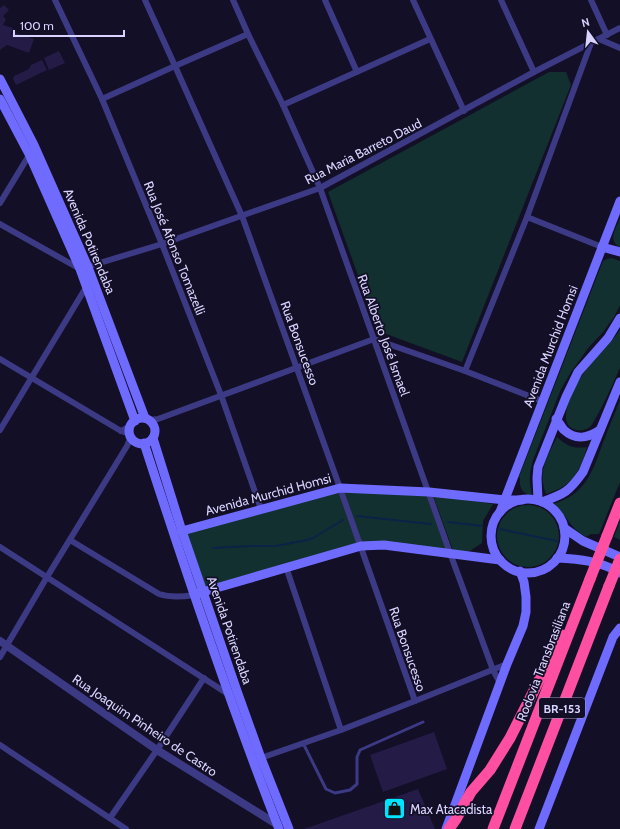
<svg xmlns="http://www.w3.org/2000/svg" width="620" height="829" font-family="Cabin,sans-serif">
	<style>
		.green { fill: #12302f }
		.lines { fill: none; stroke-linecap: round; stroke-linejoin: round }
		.stream { stroke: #0c2248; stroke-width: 2 }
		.building { fill: #241b47 }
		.service { stroke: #3d3a85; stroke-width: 3 }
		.minor { stroke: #3d3a85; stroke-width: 6 }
		.tertiary { stroke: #3d3a85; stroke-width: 8 }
		.secondary { stroke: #6f6bff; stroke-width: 9 }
		.motorway { stroke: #ff4fa3; stroke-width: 11 }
		.motorway-bridge { stroke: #ff4fa3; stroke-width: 11 }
		.labels { text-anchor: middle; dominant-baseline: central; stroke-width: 3.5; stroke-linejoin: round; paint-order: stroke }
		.shield { fill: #130f26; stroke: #9e99be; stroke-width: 1 }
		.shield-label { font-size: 12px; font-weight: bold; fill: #d9d4ff }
		.street-label { font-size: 13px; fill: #d9d4ff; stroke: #130f26 }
		.poi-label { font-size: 13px; fill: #d9d4ff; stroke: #130f26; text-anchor: start }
	</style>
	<rect width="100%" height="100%" fill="#130f26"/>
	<g class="green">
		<path d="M549,72H566L571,85L462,362L378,331L328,192Z"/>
		<path d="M620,219V247C607,241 616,228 620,219Z"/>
		<path d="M612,258L620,261V305L614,317L603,332L589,347L571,372L561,389L533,460C529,475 529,481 532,495C522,494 519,488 520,478L519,477L603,261L607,259Z"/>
		<path d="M620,330C620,338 620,346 620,354C620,358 620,363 620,367C617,376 596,421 590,427C586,430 580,431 576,430C560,426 567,406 571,396C576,384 584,372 592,362C601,351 612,342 620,330Z"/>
		<path d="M620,400V482L599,534H591L586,537L575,529L561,512L553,504C587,494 593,470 604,440C609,427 615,413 620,400Z"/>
		<path d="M557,437C567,446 573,449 587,447C580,473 572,486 546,494C537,471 547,458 557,437Z"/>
		<path d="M344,490L426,494L447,552L362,543Z"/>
		<path d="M338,491L357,543L206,588L186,532Z"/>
		<path d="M433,495L493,504L483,521L482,543L465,554L454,553Z"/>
		<circle cx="528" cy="536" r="31"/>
		<path d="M620,521V540L614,537Z"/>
	</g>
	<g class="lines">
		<g class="stream">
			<path d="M357,516L431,524"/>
			<path d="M448,522L482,526"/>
			<path d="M500,529L557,541"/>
			<path d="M213,548L250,546H276L307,540L313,538L343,520"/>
		</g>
	</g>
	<g class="building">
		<path d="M4,5L9,10L3,16L6,19L3,25L13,28L10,36L13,32L34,39L29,53L7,45L0,50V8Z"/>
		<path d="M59,51L65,63L49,70L44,58Z"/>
		<path d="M42,60L47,70L16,85L13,79L14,76L29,69L31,65Z"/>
		<path d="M434,732L447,769L383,792L370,755Z"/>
		<path d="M418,789L435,829H304Z"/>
	</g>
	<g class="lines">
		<path class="service" d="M303,743L326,789L335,793L350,790L357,784V757L360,750L423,722"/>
		<g class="minor">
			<path d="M55,0L102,99L162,244L221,395L261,509"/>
			<path d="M145,0L175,66L242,216L340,488L415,701"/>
			<path d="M233,0L248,34L283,105L320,188L450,553L493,670L500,683"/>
			<path d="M325,0L357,72"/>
			<path d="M413,0L464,111"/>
			<path d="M501,0L534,72"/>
			<path d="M591,0L607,35"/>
			<path d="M599,39L620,48"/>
			<path d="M102,99L175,66L248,34"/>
			<path d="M283,105L430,39"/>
			<path d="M0,203L31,152"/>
			<path d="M527,217L602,247"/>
			<path d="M0,224L80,269L162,244L320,188L534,72L620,28"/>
			<path d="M0,359L121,431L130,434"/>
			<path d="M465,371L527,217L591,43"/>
			<path d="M149,420L158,419L374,339L465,371L542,401"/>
			<path d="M0,430L88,284"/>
			<path d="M121,431L130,426"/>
			<path d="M70,540L159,594C171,598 182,597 194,595"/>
			<path d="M0,547L228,694L229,693"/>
			<path d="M286,567L341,730"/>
			<path d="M0,657L47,577L127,446L131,437"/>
			<path d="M0,745L126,829"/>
			<path d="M258,759L341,730L415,701L507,664"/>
			<path d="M110,818L157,750L204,678"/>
		</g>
		<path class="tertiary" d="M0,641L157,750L278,825"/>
		<g class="secondary">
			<path d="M0,79L34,145L88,267L145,418"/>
			<path d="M0,99L29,154L80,269L135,421"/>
			<path d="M602,247L620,252"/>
			<circle cx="142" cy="431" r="13"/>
			<path d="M556,419C559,422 561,427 564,430C576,441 588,438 600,430"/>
			<path d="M153,438L182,531L237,691L261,758L289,829"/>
			<path d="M144,443C186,573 229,702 279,829"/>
			<circle cx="528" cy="536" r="37"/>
			<path d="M538,500L537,478L538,467L566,397L578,372L608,338L620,318"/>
			<path d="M542,502C564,494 569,492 583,472L620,382"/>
			<path d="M500,512L620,201"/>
			<path d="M564,528L583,541L620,557"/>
			<path d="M182,531L340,488L429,492L505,500H522"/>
			<path d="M557,558C579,559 601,561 620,573"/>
			<path d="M199,593L361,546L384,545L500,560"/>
			<path d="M446,829L507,664L523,626L526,612V597L524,582L520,571"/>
			<path d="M539,829L613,637L620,628"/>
		</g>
		<g class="motorway">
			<path d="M607,536L620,503"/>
			<path d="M449,829L456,819L471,792L490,770L510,738L562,635"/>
			<path d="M493,829L590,579"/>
			<path d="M515,829L609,586"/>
		</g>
		<g class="motorway-bridge">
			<path d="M590,579L607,536"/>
			<path d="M609,586L620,559"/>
		</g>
	</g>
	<defs>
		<symbol id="shop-square" viewBox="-11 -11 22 22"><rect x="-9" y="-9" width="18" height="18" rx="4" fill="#00e5ff" stroke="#130f26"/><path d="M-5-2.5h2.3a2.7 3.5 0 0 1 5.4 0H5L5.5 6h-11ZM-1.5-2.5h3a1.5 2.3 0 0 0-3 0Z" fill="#111"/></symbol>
	</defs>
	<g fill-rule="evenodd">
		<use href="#shop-square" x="382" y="796" width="25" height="25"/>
	</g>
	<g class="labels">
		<rect class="shield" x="539" y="698" width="46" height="20" rx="3"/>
		<g class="shield-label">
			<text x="562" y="708">BR-153</text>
		</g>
		<g class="street-label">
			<text transform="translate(363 151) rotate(-27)">Rua Maria Barreto Daud</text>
			<text transform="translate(90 241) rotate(67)">Avenida Potirendaba</text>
			<text transform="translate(175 248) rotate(68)">Rua José Afonso Tomazelli</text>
			<text transform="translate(384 335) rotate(70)">Rua Alberto José Ismael</text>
			<text transform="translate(300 343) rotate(70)">Rua Bonsucesso</text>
			<text transform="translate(550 346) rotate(-69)">Avenida Murchid Homsi</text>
			<text transform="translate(268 494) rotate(-15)">Avenida Murchid Homsi</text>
			<text transform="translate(230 630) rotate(71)">Avenida Potirendaba</text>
			<text transform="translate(408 649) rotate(71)">Rua Bonsucesso</text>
			<text transform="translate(543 661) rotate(-69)">Rodovia Transbrasiliana</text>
			<text transform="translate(145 725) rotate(34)">Rua Joaquim Pinheiro de Castro</text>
		</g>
		<g class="poi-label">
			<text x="410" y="809">Max Atacadista</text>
		</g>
	</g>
	<g transform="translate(588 32) rotate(345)" stroke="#130f26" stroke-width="3" paint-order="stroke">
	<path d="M0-3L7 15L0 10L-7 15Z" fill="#d9d4ff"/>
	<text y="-6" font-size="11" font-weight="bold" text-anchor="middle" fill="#d9d4ff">N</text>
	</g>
	<path d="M14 30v6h110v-6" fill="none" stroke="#d9d4ff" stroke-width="2"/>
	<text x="20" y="30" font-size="12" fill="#d9d4ff" stroke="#130f26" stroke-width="3" paint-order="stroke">100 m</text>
</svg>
